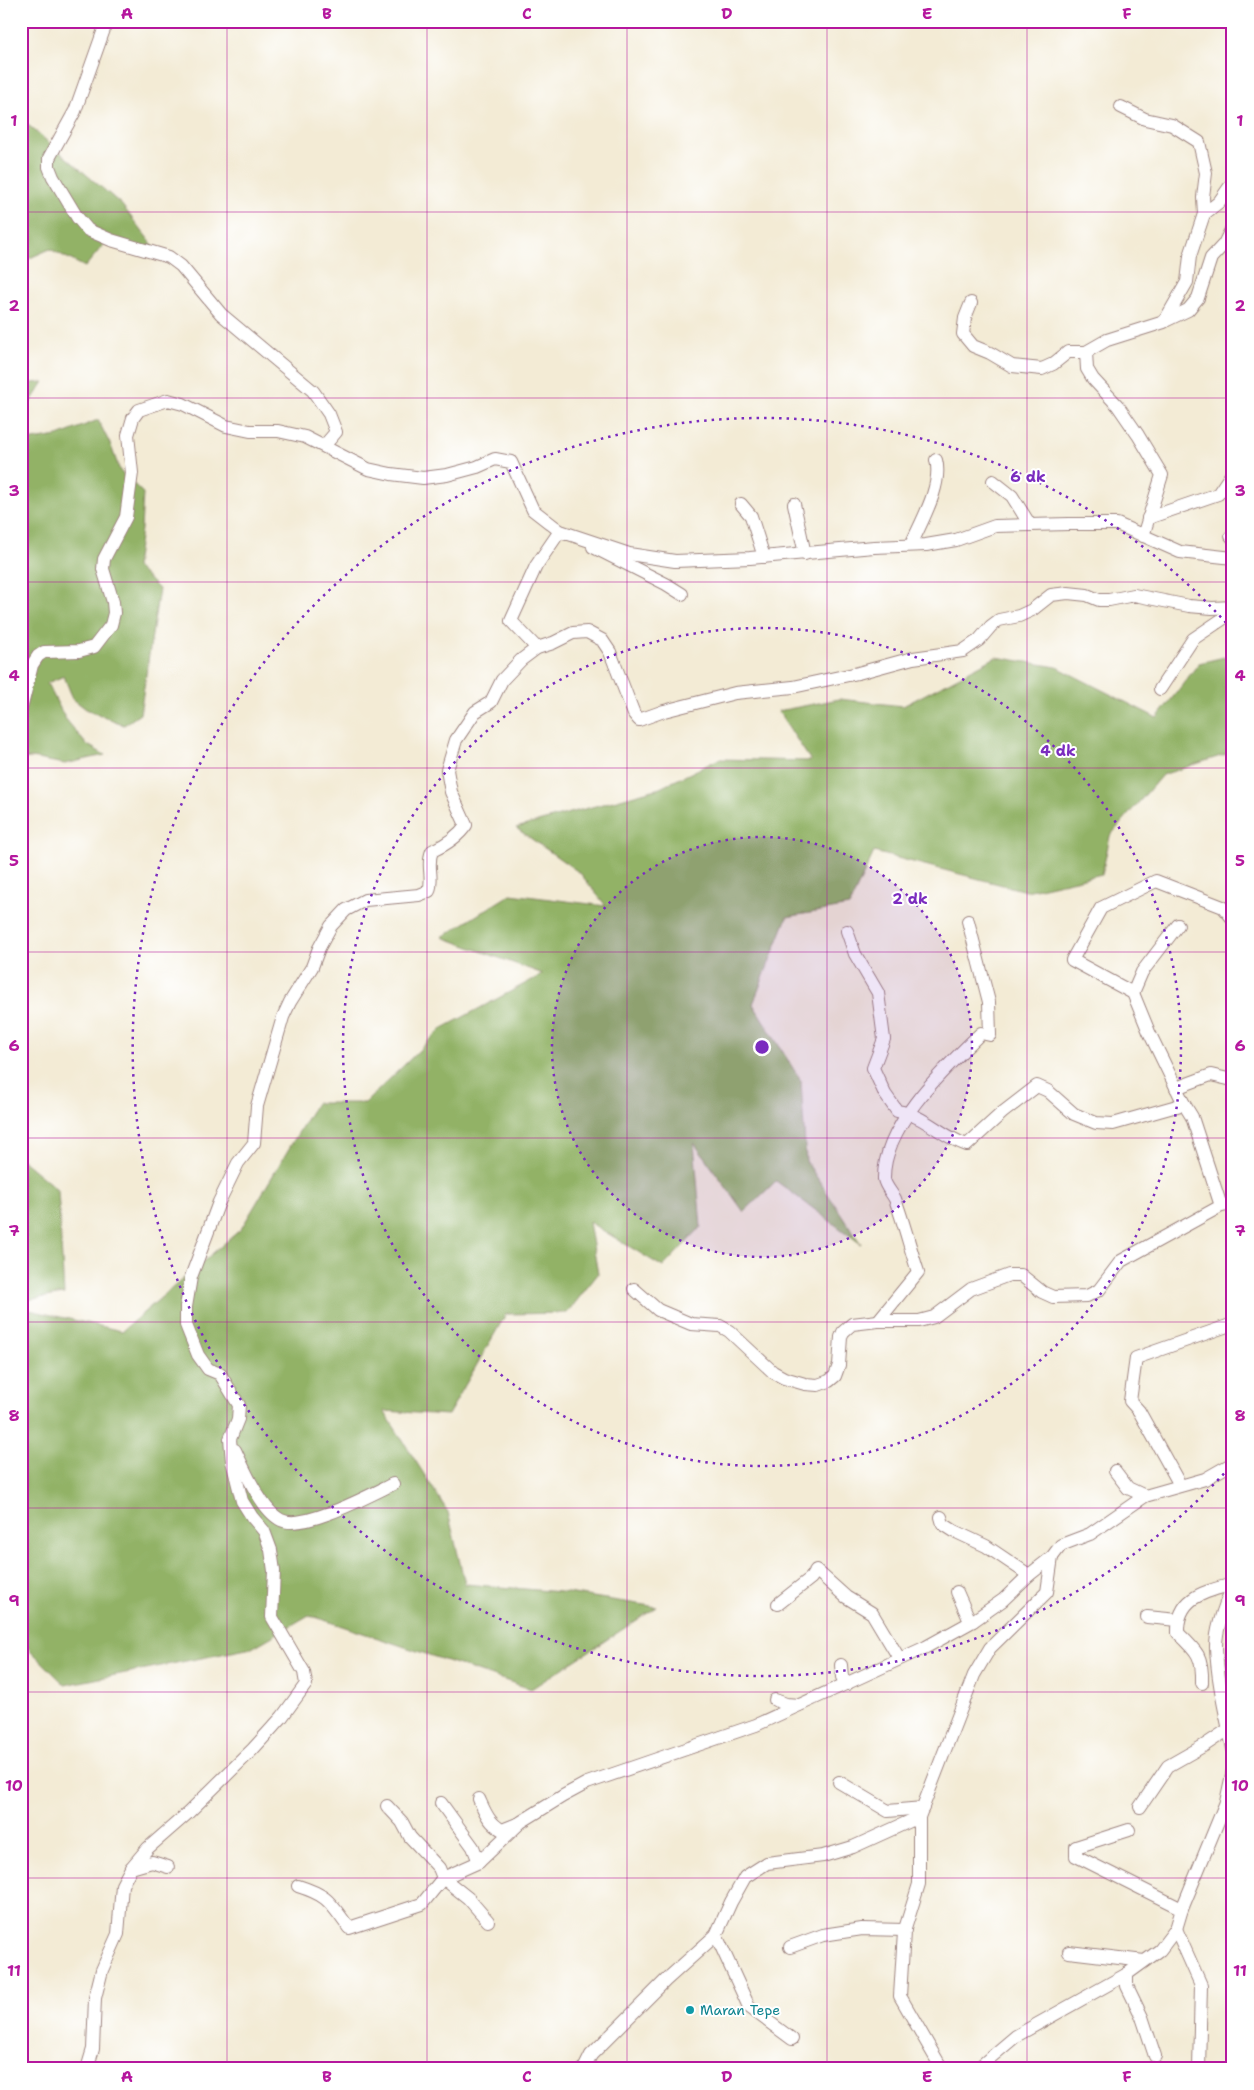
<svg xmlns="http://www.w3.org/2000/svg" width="1254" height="2090" font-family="'Shantell Sans',sans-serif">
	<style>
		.forest { fill: #92b266; stroke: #6e6848 }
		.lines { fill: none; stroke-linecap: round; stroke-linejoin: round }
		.minor-casing { stroke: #9e8580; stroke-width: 14 }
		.minor { stroke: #fff; stroke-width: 12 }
		.grid { fill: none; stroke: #b5179e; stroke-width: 1; stroke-opacity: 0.55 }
		.ring { fill: none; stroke: #7b2cbf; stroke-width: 2.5; stroke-dasharray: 2.5 5 }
		.culture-dot { fill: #0f9aa8; stroke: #fff; stroke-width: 2 }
		.labels { text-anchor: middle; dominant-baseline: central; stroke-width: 4; stroke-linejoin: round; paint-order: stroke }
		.culture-label { font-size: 14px; fill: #0d838f; stroke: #fff; text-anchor: start }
		.centre { fill: #7b2cbf; stroke: #fff; stroke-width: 2.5 }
		.ring-label { font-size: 15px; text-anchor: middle; font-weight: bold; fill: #7b2cbf; stroke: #fff; stroke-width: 4; stroke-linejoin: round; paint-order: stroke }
		.neatline { fill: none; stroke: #b5179e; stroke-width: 2 }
		.grid-label { font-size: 16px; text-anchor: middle; font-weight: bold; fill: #b5179e }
	</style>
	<rect width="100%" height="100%" fill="#fff"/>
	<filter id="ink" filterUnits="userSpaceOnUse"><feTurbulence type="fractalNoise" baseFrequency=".02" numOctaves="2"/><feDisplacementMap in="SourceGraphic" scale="10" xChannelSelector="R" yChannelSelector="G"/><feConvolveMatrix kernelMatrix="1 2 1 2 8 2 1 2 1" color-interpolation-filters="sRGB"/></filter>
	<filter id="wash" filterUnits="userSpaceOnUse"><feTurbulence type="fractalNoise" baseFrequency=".0096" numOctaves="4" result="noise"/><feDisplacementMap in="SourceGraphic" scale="20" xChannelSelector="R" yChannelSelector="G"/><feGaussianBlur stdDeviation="1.12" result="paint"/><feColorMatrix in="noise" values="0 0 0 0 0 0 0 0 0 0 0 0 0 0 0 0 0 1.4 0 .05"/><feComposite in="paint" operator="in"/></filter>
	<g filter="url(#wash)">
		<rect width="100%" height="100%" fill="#f3ebd5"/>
		<g class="forest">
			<path d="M21,119L121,204L159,253L105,243L85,267L50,249L21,262Z"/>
			<path d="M44,382L21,416V384Z"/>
			<path d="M98,420L111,446L120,471L143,493L141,529L136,567L159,589L140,714L124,725L86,709L73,699L64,676L47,683L65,718L86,744L105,755L65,764L31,758L21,759V442L58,436Z"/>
			<path d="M1233,655V752L1162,775L1110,836L1102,874L1026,891L874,852L849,906L787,917L753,1004L801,1081L806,1161L861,1244L776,1181L744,1212L694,1143L701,1227L663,1267L589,1222L598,1274L567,1313L506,1314L448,1415L384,1411L448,1512L465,1584L561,1592L657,1607L531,1689L309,1615L252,1648L65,1685L21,1641V1308L122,1331L241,1229L316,1103H365L441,1029L543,974L442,937L511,894L606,906L580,873L516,828L660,788L719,759L811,761L778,711L839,699L903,706L996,657L1057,667L1157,718L1199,663Z"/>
			<path d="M21,1159L58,1190L64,1294L21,1301Z"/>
		</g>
	</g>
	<g filter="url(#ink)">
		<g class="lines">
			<defs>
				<g id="minor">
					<path d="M107,21L75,111L49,158V167L53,177L77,217L88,230L111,240L169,257L181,266L221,314L313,391L329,414L336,432L324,446"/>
					<path d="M1121,107L1145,119L1172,125L1199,142L1206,173L1203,197L1204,214L1219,202L1233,182"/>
					<path d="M971,303L965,318L963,334L973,346L990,353L1012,366L1042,369L1053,364L1068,352H1086L1107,340L1164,322L1187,282L1190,256L1204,214"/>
					<path d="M1165,321L1188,310L1198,298L1211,258L1224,244L1233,226"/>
					<path d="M1086,352L1087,369L1093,379L1118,406L1138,435L1162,475L1143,536"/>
					<path d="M993,481L1012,496L1030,525"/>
					<path d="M741,504L751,516L764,557"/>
					<path d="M794,504L805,554"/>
					<path d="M1148,518L1218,494L1233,472"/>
					<path d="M1231,536L1233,538"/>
					<path d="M911,545C921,522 943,485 936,460"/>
					<path d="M593,547L666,584L682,594"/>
					<path d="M537,648L511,621L536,566L560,531L566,534"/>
					<path d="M1160,689L1193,639L1233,612"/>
					<path d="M21,709L32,665L38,656L44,652L79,651L94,647L111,625L114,613L113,602L103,569L104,559L126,517L132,473L128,435L133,418L139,410L168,400L183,404L226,426L250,431H278L305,437L368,469L391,474L423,478L447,475L477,467L495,459L511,462L533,510L560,531L629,554L675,561L750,558L874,547L926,545L956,540L995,526L1069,524H1117L1180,552L1233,558"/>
					<path d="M847,931L855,954L878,993L884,1039L873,1068L885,1094L897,1111C923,1114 942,1137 967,1145L1002,1113L1037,1086L1048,1091L1074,1114L1096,1123L1113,1124L1184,1104"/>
					<path d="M1133,993L1142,972L1178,925"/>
					<path d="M1176,1088L1211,1075L1228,1079"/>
					<path d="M1221,1206L1192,1117L1184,1104L1149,1032L1133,993L1072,960L1101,908L1156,881L1223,907L1233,919"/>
					<path d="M634,1289L658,1310L691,1324L720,1326L729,1331L773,1372L784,1378L805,1384L818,1385L829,1381L835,1376L839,1365L841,1337L843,1332L852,1324L878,1321H919L934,1317L971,1289L1009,1275H1021L1042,1292L1053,1297L1087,1296L1099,1290L1121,1261L1221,1206L1233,1204"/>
					<path d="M878,1321L918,1272C910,1248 904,1223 895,1199C892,1193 885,1186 884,1179C883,1125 945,1068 981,1033L990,1035L989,1002L968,921"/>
					<path d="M235,1450C244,1469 262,1511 281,1520C304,1531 370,1495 393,1484"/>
					<path d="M1115,1471L1128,1488L1145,1496"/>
					<path d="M1180,1485L1139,1411L1130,1401L1136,1358L1233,1324"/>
					<path d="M941,1517L943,1524L954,1531L986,1546L1029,1575"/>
					<path d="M1233,1586C1226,1602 1216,1629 1216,1646C1217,1680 1226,1715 1233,1749"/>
					<path d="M957,1592L969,1619L973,1621"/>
					<path d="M778,1604L811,1578L816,1570L846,1597L872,1613L899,1658"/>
					<path d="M1147,1617L1178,1620"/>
					<path d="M841,1665L842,1677L847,1684"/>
					<path d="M1202,1683C1203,1656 1197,1651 1178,1633C1177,1597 1204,1592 1233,1584"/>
					<path d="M775,1700L786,1704L799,1705"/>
					<path d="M839,1782L888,1811L923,1808"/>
					<path d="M479,1799C485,1812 489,1823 502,1830L517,1824"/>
					<path d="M441,1803L473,1847L479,1862"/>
					<path d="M387,1806L402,1822L410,1837L439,1868L443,1878L468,1898L488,1921"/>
					<path d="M1140,1807L1168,1766L1205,1745L1229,1729"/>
					<path d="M1129,1830L1076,1847V1856L1182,1909"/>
					<path d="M131,1868L152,1862L168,1867"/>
					<path d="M298,1886C330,1896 330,1903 349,1928L422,1904L443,1878L479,1862L521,1822L563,1796L587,1783L756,1725L926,1647L973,1621L1003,1600L1029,1575L1052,1557L1061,1545L1090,1534L1145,1496L1205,1479L1233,1463"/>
					<path d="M1176,1929L1201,1985L1199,2069"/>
					<path d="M716,1935L749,2007L792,2039"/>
					<path d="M790,1947L823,1935L862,1929L905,1930"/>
					<path d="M1069,1952L1144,1961"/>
					<path d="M1127,1974V1986L1142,2017L1155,2056"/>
					<path d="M87,2069L93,2049L95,1998L102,1970L118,1934L122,1885L131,1868L148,1848L188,1813L253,1749L282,1717L306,1684L304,1672L272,1617L274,1571L271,1550L264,1531L252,1517L242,1501L232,1461L230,1439L238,1419L239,1405L220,1374L208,1369L198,1355L186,1325V1307L191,1277L219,1202L238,1163L254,1143L257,1106L283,1017L290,1002L312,967L319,948L331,926L346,910L365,900L419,895L429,891C434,877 426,865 432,851C445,845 458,837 466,825L451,792L447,770L456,740L475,712L491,702L502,680L521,660L537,648L553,643L573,633L587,632L602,640L610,652L634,714L639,720L664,711L735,693L793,687L858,673L913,658L963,651L979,640L991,626L999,620L1019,616L1032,610L1051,595L1068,593L1087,595L1099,600H1109L1134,595L1189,606L1212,608L1233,607"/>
					<path d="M584,2069L591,2055L666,1980L716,1935L731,1902L745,1877L767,1863L823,1856L853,1847L919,1817"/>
					<path d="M942,2069L900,1996L904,1932L919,1884V1817L974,1675L990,1648L1047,1592L1052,1557"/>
					<path d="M977,2069L1016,2036L1127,1974L1160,1950L1176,1929L1182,1909L1226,1802L1233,1770"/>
				</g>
			</defs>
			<use href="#minor" class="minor-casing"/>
			<use href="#minor" class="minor"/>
		</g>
	</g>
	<path class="grid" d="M227,21V2069M427,21V2069M627,21V2069M827,21V2069M1027,21V2069M21,212H1233M21,398H1233M21,582H1233M21,768H1233M21,952H1233M21,1138H1233M21,1322H1233M21,1508H1233M21,1692H1233M21,1878H1233"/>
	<circle cx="762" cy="1047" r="210" fill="#7b2cbf" fill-opacity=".12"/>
	<g class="ring">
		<circle cx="762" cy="1047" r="210"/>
		<circle cx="762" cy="1047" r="419"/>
		<path d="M1229 1468A629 629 0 1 1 1229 626"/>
	</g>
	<circle class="culture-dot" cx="690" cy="2010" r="5"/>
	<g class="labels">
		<g class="culture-label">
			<text x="700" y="2010">Maran Tepe</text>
		</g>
	</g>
	<circle cx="762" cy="1047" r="8" class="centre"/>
	<g class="ring-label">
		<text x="1028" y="482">6 dk</text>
		<text x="1058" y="756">4 dk</text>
		<text x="910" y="904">2 dk</text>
	</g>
	<rect width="1254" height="2090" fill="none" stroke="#fff" stroke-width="55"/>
	<rect x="28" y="28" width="1198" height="2034" class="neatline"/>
	<g class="grid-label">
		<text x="127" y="19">A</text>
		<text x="327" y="19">B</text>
		<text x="527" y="19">C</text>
		<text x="727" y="19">D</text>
		<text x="927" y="19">E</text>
		<text x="1127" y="19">F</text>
		<text x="14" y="126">1</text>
		<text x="1240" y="126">1</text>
		<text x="14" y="311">2</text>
		<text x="1240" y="311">2</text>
		<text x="14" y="496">3</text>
		<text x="1240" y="496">3</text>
		<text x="14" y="681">4</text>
		<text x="1240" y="681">4</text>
		<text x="14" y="866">5</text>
		<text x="1240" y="866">5</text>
		<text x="14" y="1051">6</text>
		<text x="1240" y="1051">6</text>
		<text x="14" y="1236">7</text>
		<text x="1240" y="1236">7</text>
		<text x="14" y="1421">8</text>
		<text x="1240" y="1421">8</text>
		<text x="14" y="1606">9</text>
		<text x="1240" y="1606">9</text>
		<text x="14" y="1791">10</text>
		<text x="1240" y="1791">10</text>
		<text x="14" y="1976">11</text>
		<text x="1240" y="1976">11</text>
		<text x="127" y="2082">A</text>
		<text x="327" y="2082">B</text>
		<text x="527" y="2082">C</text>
		<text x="727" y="2082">D</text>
		<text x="927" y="2082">E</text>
		<text x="1127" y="2082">F</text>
	</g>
</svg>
